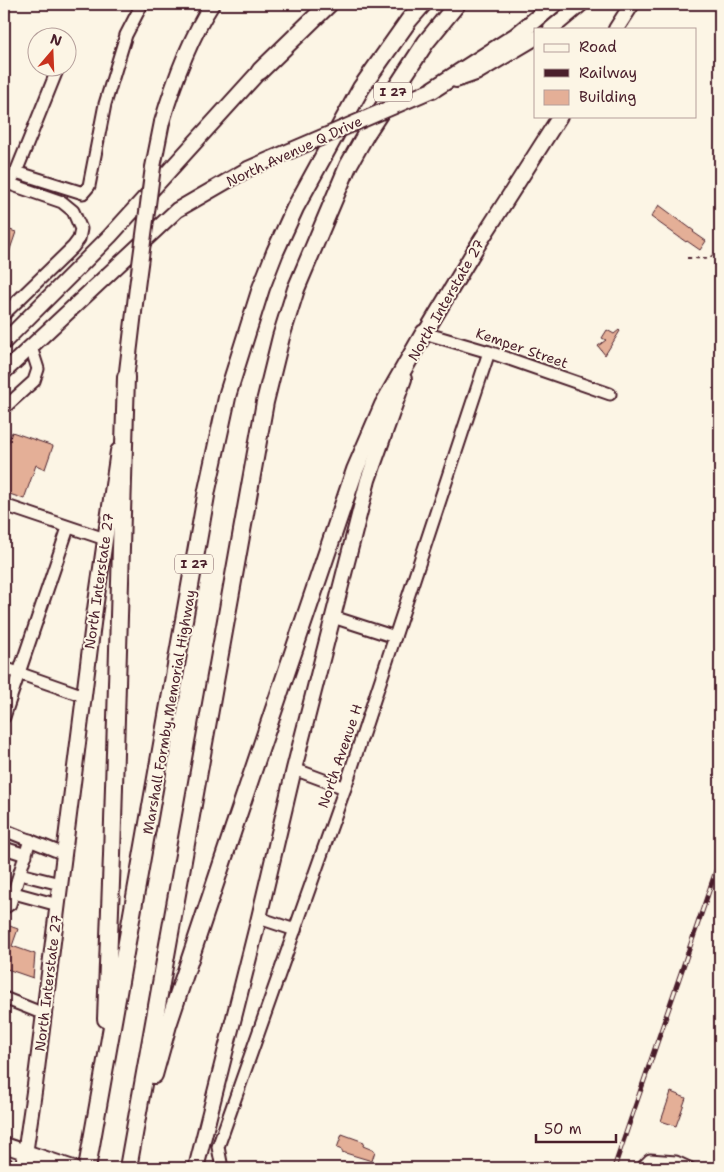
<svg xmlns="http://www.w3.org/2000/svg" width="724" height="1172" font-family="'Shantell Sans',sans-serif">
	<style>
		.building { fill: #e4af97; stroke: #4a1f2b }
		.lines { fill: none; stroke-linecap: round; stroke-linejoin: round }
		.minor-casing { stroke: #4a1f2b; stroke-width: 15 }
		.major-casing { stroke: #4a1f2b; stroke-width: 18 }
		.highway-casing { stroke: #4a1f2b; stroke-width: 20 }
		.path { stroke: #4a1f2b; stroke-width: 2; stroke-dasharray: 4 4; stroke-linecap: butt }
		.minor { stroke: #fcf5e5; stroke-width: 11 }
		.major { stroke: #fcf5e5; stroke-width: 14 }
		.highway { stroke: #fcf5e5; stroke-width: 16 }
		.rail-casing { stroke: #4a1f2b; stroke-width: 5 }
		.rail { stroke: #fcf5e5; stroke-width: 3; stroke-dasharray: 9; stroke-linecap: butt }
		.major-bridge-casing { stroke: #4a1f2b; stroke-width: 18; stroke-linecap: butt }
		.major-bridge { stroke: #fcf5e5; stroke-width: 14 }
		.labels { text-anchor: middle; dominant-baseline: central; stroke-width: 4; stroke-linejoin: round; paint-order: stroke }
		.shield { fill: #fcf5e5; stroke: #7f5f63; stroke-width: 1 }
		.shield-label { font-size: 12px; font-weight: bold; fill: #4a1f2b }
		.street-label { font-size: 14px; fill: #4a1f2b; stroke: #fcf5e5 }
	</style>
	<rect width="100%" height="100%" fill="#fcf5e5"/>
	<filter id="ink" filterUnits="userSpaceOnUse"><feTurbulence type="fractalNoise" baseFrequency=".02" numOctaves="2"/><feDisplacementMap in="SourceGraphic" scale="10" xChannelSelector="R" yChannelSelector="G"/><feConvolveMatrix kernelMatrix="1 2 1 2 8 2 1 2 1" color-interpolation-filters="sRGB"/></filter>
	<g filter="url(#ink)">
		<g class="building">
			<path d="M659,205L694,231L693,232L706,241L700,250L687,241L686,242L651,217Z"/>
			<path d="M4,228L16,232L5,264H4Z"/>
			<path d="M607,330L614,334L619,330L620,331L605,355L598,346L606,340L602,338Z"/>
			<path d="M12,432L53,446L45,469L36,465L24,499L4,492V455Z"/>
			<path d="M4,924L18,929L12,946L35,954L33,978L4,968Z"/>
			<path d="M671,1092L686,1098L676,1126L661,1121Z"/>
			<path d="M342,1134L364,1142L363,1146L375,1151L372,1161L342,1152V1150L337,1148Z"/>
		</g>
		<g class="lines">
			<defs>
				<g id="minor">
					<path d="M16,172L58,68"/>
					<path d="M4,182L62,202L73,211L81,229L79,239L73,247L4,314"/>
					<path d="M9,184L16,172L83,193L89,186L105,104L126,35L142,4"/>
					<path d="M424,333L489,352L610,394"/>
					<path d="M4,408L34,381L38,369L31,347"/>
					<path d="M4,505L105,539"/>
					<path d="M333,617L395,637"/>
					<path d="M4,668L84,696"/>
					<path d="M4,717L68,528"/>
					<path d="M294,769L345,788"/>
					<path d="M4,830L64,854"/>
					<path d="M4,848L26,855"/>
					<path d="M20,874L60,884"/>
					<path d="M14,893L58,905"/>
					<path d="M4,908L10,904L30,840"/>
					<path d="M259,918L295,930"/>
					<path d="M4,998L44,1014"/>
					<path d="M222,1168L218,1147L345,788L489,352"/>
					<path d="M642,1168L650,1160L676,1162L689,1168"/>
				</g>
				<g id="major">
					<path d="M551,29L581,4"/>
					<path d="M616,29L632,4"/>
					<path d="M456,80L476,73L535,38"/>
					<path d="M162,122C174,81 189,40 212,4"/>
					<path d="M4,342L110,236L266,64"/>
					<path d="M419,343L476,248L560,116"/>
					<path d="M4,372L177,210L248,169L271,159"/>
					<path d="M125,388L137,287"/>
					<path d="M4,1145L73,1168"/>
					<path d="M4,1165L11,1168"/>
					<path d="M23,1168L35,1085L94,616L118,451"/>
					<path d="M196,1168L257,926L294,769L368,480L404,379"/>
				</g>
				<g id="highway">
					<path d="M260,71L329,4"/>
					<path d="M432,90L516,36L554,4"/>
					<path d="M106,1019L112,855L126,377"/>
					<path d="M154,1075L168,1025L233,830L355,470L383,405L424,333"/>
					<path d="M87,1168L207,490L228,393L261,288L275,252L295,208L361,88L409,20L423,4"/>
					<path d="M128,1168L265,402L281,337L296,289L348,166L366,134L426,42L457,4"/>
				</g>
			</defs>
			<use href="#minor" class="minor-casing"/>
			<use href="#major" class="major-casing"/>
			<use href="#highway" class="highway-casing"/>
			<path class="path" d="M687,258C707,257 708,265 720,245"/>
			<use href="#minor" class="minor"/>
			<use href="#major" class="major"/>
			<use href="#highway" class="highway"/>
			<defs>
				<path id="rail" d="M614,1168L720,859"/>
			</defs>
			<use href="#rail" class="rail-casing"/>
			<use href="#rail" class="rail"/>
			<defs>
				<g id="major-bridge">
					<path d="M271,159L432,90"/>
					<path d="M137,287L153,167L162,122"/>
				</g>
			</defs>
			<use href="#major-bridge" class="major-bridge-casing"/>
			<use href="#major-bridge" class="major-bridge"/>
		</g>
	</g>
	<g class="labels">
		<g class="shield">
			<rect x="374" y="82.5" width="38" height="19" rx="4"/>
			<rect x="175" y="554.5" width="38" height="19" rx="4"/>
		</g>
		<g class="shield-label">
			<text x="393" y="92">I 27</text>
			<text x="194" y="564">I 27</text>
		</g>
		<g class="street-label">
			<text transform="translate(294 151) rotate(-25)">North Avenue Q Drive</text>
			<text transform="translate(446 300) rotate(-60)">North Interstate 27</text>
			<text transform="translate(522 348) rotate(19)">Kemper Street</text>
			<text transform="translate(99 581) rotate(-82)">North Interstate 27</text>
			<text transform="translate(169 712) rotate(-80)">Marshall Formby Memorial Highway</text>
			<text transform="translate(340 756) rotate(-71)">North Avenue H</text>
			<text transform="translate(48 983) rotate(-83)">North Interstate 27</text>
		</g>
	</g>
	<rect width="724" height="1172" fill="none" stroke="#fcf5e5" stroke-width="20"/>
	<rect x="10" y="10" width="704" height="1152" fill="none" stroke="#4a1f2b" stroke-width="2" filter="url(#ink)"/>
	<rect x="534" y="28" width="162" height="90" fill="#fcf5e5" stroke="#b59f9b"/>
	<rect x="544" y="44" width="25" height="8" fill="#fcf5e5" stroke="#b59f9b"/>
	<text x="579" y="52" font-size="15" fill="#4a1f2b">Road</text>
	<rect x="544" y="69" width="25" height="8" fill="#4a1f2b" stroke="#b59f9b"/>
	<text x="579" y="78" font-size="15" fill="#4a1f2b">Railway</text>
	<rect x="544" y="90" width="25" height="15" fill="#e4af97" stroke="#b59f9b"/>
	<text x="579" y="102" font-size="15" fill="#4a1f2b">Building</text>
	<g transform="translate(52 52) rotate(19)"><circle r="24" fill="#fcf5e5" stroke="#b59f9b"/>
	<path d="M0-4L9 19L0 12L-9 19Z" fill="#c8321e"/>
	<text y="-8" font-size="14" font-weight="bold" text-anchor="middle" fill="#4a1f2b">N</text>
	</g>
	<path d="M536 1134v8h80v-8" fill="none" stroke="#4a1f2b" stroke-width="2.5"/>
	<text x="544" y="1134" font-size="15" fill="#4a1f2b" stroke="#fcf5e5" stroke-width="4" paint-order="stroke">50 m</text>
</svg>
